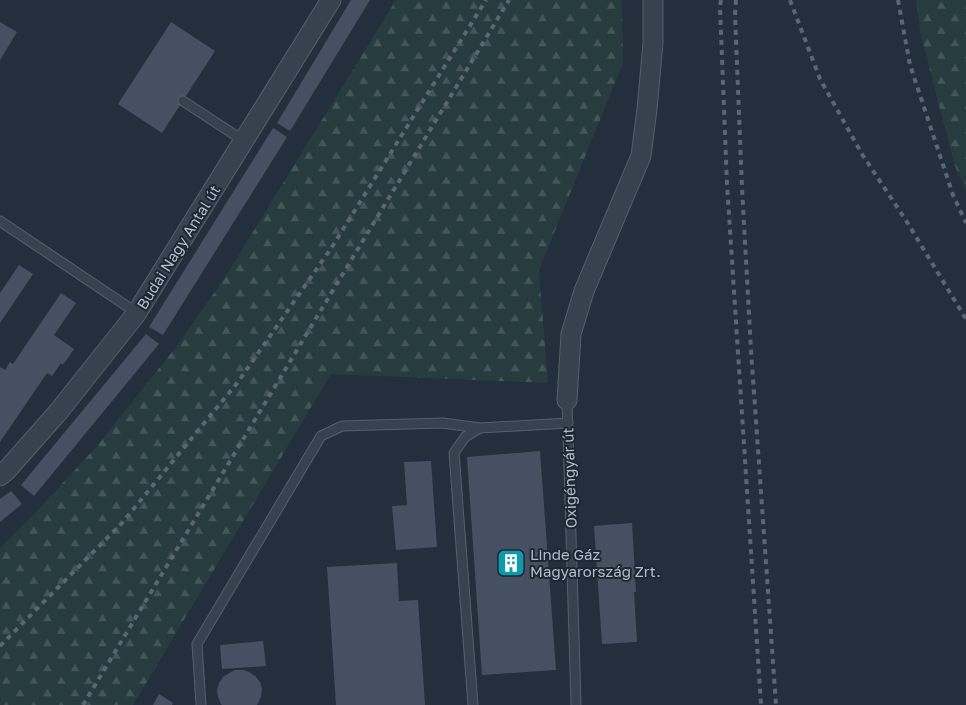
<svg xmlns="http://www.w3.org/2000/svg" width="966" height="705" font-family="'Golos Text',sans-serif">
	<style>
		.forest { fill: url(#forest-firs) }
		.building { fill: #455162 }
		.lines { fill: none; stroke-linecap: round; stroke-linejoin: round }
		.service-casing { stroke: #565f6c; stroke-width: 11 }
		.minor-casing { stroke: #565f6c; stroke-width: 21 }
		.service { stroke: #38414e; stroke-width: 9 }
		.minor { stroke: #38414e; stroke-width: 19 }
		.rail { stroke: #5a6575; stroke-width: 4; stroke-dasharray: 5 5; stroke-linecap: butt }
		.labels { text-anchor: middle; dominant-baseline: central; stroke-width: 4; stroke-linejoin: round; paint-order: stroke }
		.street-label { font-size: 15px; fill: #b4bcc9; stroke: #1d2633 }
		.poi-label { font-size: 15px; fill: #b4bcc9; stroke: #1d2633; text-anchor: start }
	</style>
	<defs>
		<pattern id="forest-firs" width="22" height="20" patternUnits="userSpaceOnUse" patternTransform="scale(1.25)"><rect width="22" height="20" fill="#263c3f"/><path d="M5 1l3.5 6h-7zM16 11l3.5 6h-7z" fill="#435659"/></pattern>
	</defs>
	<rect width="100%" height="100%" fill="#242f3e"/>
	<g class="forest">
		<path d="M396,0H622L623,63L539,270L548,383L331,374L133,705H0V548L37,511L97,446L176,347L224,279Z"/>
		<path d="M916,0H966V191L955,166L921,36Z"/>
	</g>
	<g class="building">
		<path d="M351,0H370L290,131L277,123Z"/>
		<path d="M0,22L17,32L0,60Z"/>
		<path d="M171,22L215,51L162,133L118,104Z"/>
		<path d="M273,128L287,137L163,335L149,327Z"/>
		<path d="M19,265L33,274L0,323V293Z"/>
		<path d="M61,293L76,303L54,335L74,349L63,365L61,363L52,376L47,373L0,442V367L5,370L10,362L13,364Z"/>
		<path d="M146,334L159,344L34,496L21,485Z"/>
		<path d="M540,451L556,670L482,675L467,457Z"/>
		<path d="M431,461L437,547L396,550L392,506L407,505L404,462Z"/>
		<path d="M11,491L22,504L0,522V499Z"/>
		<path d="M632,523L636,592H634L637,642L602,644L594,526Z"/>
		<path d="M397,563L399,601L418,600L425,705H336L327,567Z"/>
		<path d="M263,641L266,666L222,669L220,645Z"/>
		<path d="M235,670H243L249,672L255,676L260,682L262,689L261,697L257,705H222L221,704L218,697L217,690L219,683L223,677L229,673Z"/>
		<path d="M159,694L173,703L172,705H153Z"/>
	</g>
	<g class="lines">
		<defs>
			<g id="service">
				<path d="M183,101L244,141"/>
				<path d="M0,221L137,313"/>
				<path d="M567,400L576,705"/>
				<path d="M201,705L197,644L321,436L342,426L443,423L480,428"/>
				<path d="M473,705L454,453L465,437L480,428L568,423"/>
			</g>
			<g id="minor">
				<path d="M567,400L571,334L584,291L641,156L647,109L653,43V0"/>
				<path d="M0,476L6,471L59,411L136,314L331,0"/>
			</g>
		</defs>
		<use href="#service" class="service-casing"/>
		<use href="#minor" class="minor-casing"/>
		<use href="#service" class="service"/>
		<use href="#minor" class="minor"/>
		<g class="rail">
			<path d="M721,0L720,7L727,184L761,705"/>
			<path d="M736,0L735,15L742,188L751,350L776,705"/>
			<path d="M790,0L820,79L862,154L907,222L966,319"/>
			<path d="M898,0L910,65L953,195L966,223"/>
			<path d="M0,646L122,523L238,382L332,247L486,0"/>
			<path d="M83,705L353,257L509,0"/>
		</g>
	</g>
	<defs>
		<symbol id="building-square" viewBox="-11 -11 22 22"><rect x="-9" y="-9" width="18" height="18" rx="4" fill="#0f9aa8" stroke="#1d2633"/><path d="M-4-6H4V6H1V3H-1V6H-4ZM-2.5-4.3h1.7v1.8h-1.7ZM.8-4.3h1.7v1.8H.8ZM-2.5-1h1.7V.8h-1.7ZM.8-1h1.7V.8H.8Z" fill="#fff"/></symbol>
	</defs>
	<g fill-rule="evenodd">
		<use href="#building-square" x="495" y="547" width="32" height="32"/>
	</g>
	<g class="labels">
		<g class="street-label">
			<text transform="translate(178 247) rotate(-58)">Budai Nagy Antal út</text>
			<text transform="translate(569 478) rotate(-92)">Oxigéngyár út</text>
		</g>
		<g class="poi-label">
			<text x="530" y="554">Linde Gáz<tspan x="530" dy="17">Magyarország Zrt.</tspan></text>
		</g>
	</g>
</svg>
